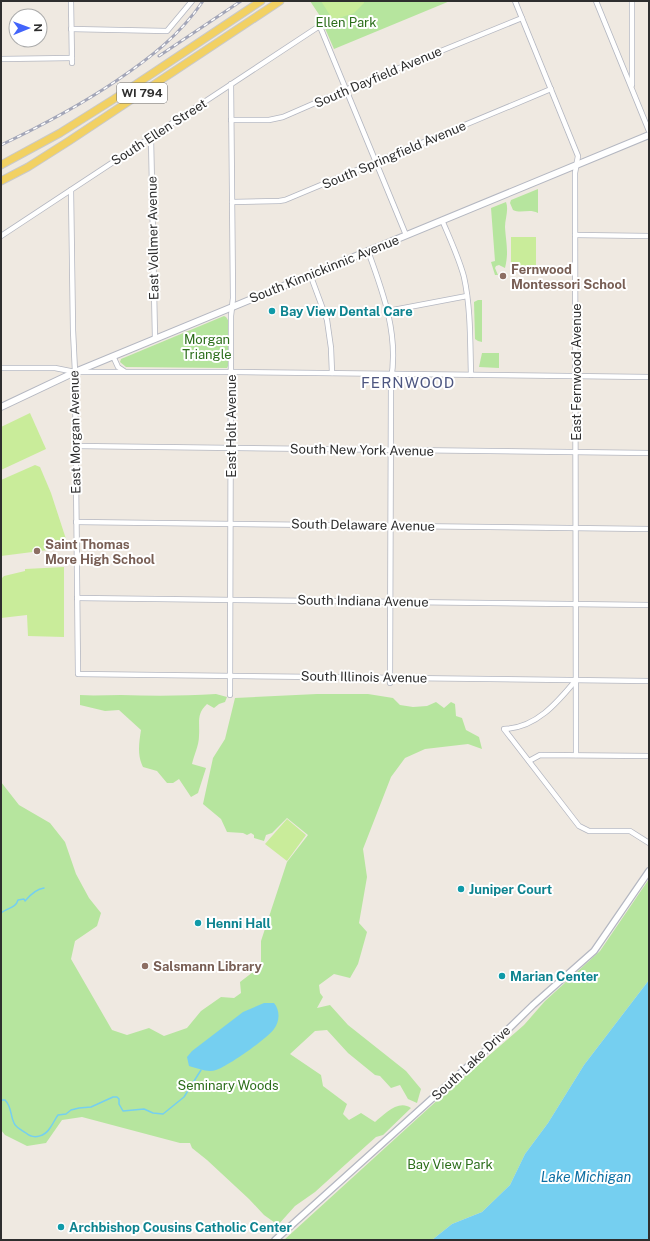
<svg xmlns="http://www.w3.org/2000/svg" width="650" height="1241" font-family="'Public Sans',sans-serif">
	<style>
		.green { fill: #b6e59e }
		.pitch { fill: #c9ec9a }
		.water { fill: #75cff0 }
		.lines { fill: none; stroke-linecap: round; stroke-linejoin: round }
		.stream { stroke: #75cff0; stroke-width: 1.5 }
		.minor-casing { stroke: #b4b7c1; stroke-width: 6 }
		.tertiary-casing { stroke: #b4b7c1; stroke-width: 8 }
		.secondary-casing { stroke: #b4b7c1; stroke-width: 8 }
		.primary-casing { stroke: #c9c9c9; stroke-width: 9 }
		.minor { stroke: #fff; stroke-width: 4.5 }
		.tertiary { stroke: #fff; stroke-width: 5.5 }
		.secondary { stroke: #fff; stroke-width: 6 }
		.primary { stroke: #f2d163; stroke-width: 7 }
		.rail-casing { stroke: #a3a6b8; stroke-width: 3 }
		.rail { stroke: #fff; stroke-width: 1.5; stroke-dasharray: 4.5; stroke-linecap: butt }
		.education-dot { fill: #8d6e63; stroke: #fff; stroke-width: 1.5 }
		.culture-dot { fill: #0f9aa8; stroke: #fff; stroke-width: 1.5 }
		.labels { text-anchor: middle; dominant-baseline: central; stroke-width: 4; stroke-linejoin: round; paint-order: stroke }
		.shield { fill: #fff; stroke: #6d6d6d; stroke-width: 1 }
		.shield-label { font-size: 12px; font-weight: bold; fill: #2e2e2e }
		.park-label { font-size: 13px; fill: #2c6e1b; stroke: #fff }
		.street-label { font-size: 13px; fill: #2e2e2e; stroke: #fff }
		.education-label { font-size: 13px; font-weight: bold; fill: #785e54; stroke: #fff; text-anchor: start }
		.culture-label { font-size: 13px; font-weight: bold; fill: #0d838f; stroke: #fff; text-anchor: start }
		.water-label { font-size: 14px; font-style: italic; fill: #0d6fa3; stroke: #fff }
		.quarter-label { font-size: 15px; letter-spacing: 1px; fill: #4d5680; stroke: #fff }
	</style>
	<rect width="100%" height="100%" fill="#efe9e1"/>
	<g class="green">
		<path d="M310,1H450L334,49L324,26L319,22L320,16Z"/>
		<path d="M538,189V213C529,208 522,214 513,210L510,203L511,200Z"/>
		<path d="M506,202C509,210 505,219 505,227C506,243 509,252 505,268L499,265L496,266L495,268L498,275H495L491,262L495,261L491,208Z"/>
		<path d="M478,300H482V342L478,341L475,339L474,302Z"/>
		<path d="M224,316L226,317L228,320V366L227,368L126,367L120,362L121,359Z"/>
		<path d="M482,353H499V368L479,367Z"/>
		<path d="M216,694L227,697L225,702L219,704L214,708L207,704C196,714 200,723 199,736C199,745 194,755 192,764L206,768L198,793L191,797L179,779L173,783H167L157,771L143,767C137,755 139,743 141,730L119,710L105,711L80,705V695C94,696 107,695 121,695C153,696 184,696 216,694Z"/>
		<path d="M317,694H368L393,698L400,705L413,707L427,706L436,702L444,708L451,702L455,704L456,716L462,718L466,730L479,737L482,749L468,744L425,749L405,758L391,777L363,849L367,877L359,923L367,932L358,964L350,978L334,974L319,985L320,993L323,997L317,1008L330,1005L348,1025L406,1071L421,1089L417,1103L408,1099L400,1085L391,1088L380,1076L375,1075L348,1053L327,1030L315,1031L290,1054L321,1075L323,1086L347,1104L343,1114L349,1120L361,1113L375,1122C384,1115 398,1099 411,1108L383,1135L376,1137L367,1145L315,1192L295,1206L278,1225L264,1215L249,1199L207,1160L192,1148L190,1143H180L82,1117L62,1120L46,1143L27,1146L5,1135L1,1130V782L19,805L50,823L65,842L76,874L89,898L101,913L97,926L75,941L71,959L112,1030L127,1035L149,1028L164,1036L187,1028L201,1011L221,997L234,998L241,993L240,982L261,966V941L287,862L308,835L287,818L272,833L266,835L264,841L254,838V835L251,833L247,835L243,833L227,832L221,819L203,804L213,758L225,739L235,698Z"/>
		<path d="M649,879V980L584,1065L548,1123L525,1154L510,1185L482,1212L452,1224L432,1240H284L442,1096L508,1039L524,1025L545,1001L600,951Z"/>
	</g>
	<g class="pitch">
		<path d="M321,1H364V3L354,13L333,20Z"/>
		<rect x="511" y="237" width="25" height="31"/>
		<path d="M30,413L46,449L1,470V427Z"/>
		<path d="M35,465L40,467L51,493L66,539L56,549L1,556V480Z"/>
		<path d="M64,567V637L28,636L27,615L1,618V579L4,576L25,571V569Z"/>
		<path d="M287,819L306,835L287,861L265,844Z"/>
	</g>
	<g class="water">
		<path d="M649,980V1240H432L452,1224L482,1212L510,1185L525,1154L548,1123L584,1065Z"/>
		<path d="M264,1003H274C280,1010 280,1021 274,1029C268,1038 227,1067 216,1070C208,1073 197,1068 189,1066L187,1057L192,1051L243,1012Z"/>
	</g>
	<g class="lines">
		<g class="stream">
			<path d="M1,913C7,908 16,908 18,900L24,899L25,901C30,895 36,889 44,888"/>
			<path d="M1,1100H5C12,1107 10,1115 14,1123C16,1128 22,1130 26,1133C34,1140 45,1136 50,1128C53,1124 55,1119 58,1115L66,1114L71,1110L79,1108L91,1107L113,1097H117L119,1099V1104L123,1111L144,1109L153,1113L163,1114L184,1097L201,1070"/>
		</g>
		<defs>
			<g id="minor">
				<path d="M71,1L72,63"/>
				<path d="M515,1L578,156L575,173L576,755"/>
				<path d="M596,1L649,131"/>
				<path d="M71,29L167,31L192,1"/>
				<path d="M1,59L72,58"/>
				<path d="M632,85V1"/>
				<path d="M231,120H269L283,117L345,90L522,18"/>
				<path d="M151,137L155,339"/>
				<path d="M71,190L73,330L75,372L78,674L649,681"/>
				<path d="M232,202L279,201L285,200L551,89"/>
				<path d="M442,220C450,239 459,258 464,277C471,309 470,343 471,375"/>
				<path d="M575,235L649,236"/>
				<path d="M1,236L318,27L321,29L406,235"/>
				<path d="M368,251C383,292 399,335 391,380L390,683"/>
				<path d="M310,274L327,320L331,348L332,373"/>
				<path d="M388,311L467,296"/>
				<path d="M113,356L118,367L124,371"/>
				<path d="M1,368H55L75,372H236L649,377"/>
				<path d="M76,446L649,453"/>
				<path d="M76,522L649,529"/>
				<path d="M77,598L649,605"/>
				<path d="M576,680C557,703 536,728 504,729L579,826L589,831H630L649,843"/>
				<path d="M230,695L231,316L233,298L231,84"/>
				<path d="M529,761L540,755L649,756"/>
			</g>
			<path id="tertiary" d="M275,1240L495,1042L533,1005L594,951L649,871"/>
			<path id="secondary" d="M1,407L75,372L649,135"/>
			<g id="primary">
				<path d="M1,165L60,133L114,99L261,1"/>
				<path d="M1,181L28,167L69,141L280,1"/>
			</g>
		</defs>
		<use href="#minor" class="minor-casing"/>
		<use href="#tertiary" class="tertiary-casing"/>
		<use href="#secondary" class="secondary-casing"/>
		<use href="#primary" class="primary-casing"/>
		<use href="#minor" class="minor"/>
		<use href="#tertiary" class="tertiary"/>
		<use href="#secondary" class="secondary"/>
		<use href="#primary" class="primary"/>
		<defs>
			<g id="rail">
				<path d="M159,56L241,1"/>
				<path d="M1,145C41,126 79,106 116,81C150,58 180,35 203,1"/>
			</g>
		</defs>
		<use href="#rail" class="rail-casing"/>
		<use href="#rail" class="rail"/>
	</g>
	<g class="education-dot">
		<circle cx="503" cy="276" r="4"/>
		<circle cx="37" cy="551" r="4"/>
		<circle cx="145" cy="966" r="4"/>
	</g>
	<g class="culture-dot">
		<circle cx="272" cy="311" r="4"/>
		<circle cx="461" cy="889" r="4"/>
		<circle cx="198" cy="923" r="4"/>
		<circle cx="502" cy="976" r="4"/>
		<circle cx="61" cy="1227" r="4"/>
	</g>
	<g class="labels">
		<rect class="shield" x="117" y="83" width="50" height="20" rx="3"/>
		<g class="shield-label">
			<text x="142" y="93">WI 794</text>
		</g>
		<g class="park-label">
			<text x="346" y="22">Ellen Park</text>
			<text x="207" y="339">Morgan<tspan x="207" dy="15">Triangle</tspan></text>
			<text x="228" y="1085">Seminary Woods</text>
			<text x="450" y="1164">Bay View Park</text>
		</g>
		<g class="street-label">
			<text transform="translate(378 77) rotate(-23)">South Dayfield Avenue</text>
			<text transform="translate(159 132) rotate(-33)">South Ellen Street</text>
			<text transform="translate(394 155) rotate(-23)">South Springfield Avenue</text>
			<text transform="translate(153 238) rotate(-91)">East Vollmer Avenue</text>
			<text transform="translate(324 269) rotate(-22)">South Kinnickinnic Avenue</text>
			<text transform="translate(576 372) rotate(-90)">East Fernwood Avenue</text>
			<text transform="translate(231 426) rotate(-90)">East Holt Avenue</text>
			<text transform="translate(75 432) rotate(-91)">East Morgan Avenue</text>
			<text transform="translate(362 450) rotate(1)">South New York Avenue</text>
			<text transform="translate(363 525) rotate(1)">South Delaware Avenue</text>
			<text transform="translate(363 601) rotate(1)">South Indiana Avenue</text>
			<text transform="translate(364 677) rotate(1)">South Illinois Avenue</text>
			<text transform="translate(471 1063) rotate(-43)">South Lake Drive</text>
		</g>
		<g class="education-label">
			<text x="511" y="269">Fernwood<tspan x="511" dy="15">Montessori School</tspan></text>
			<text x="45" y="544">Saint Thomas<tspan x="45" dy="15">More High School</tspan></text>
			<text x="153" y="966">Salsmann Library</text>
		</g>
		<g class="culture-label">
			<text x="280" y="311">Bay View Dental Care</text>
			<text x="469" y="889">Juniper Court</text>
			<text x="206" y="923">Henni Hall</text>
			<text x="510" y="976">Marian Center</text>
			<text x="69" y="1227">Archbishop Cousins Catholic Center</text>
		</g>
		<g class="water-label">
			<text x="586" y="1177">Lake Michigan</text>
		</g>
		<g class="quarter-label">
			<text x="408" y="382">FERNWOOD</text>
		</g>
	</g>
	<rect width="650" height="1241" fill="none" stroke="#2e2e2e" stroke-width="4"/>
	<g transform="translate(28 28) rotate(89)"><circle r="19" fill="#ffffff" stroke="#ababab"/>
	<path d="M0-3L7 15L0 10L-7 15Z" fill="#4264fb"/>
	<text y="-6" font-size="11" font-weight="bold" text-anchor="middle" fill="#2e2e2e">N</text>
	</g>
</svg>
